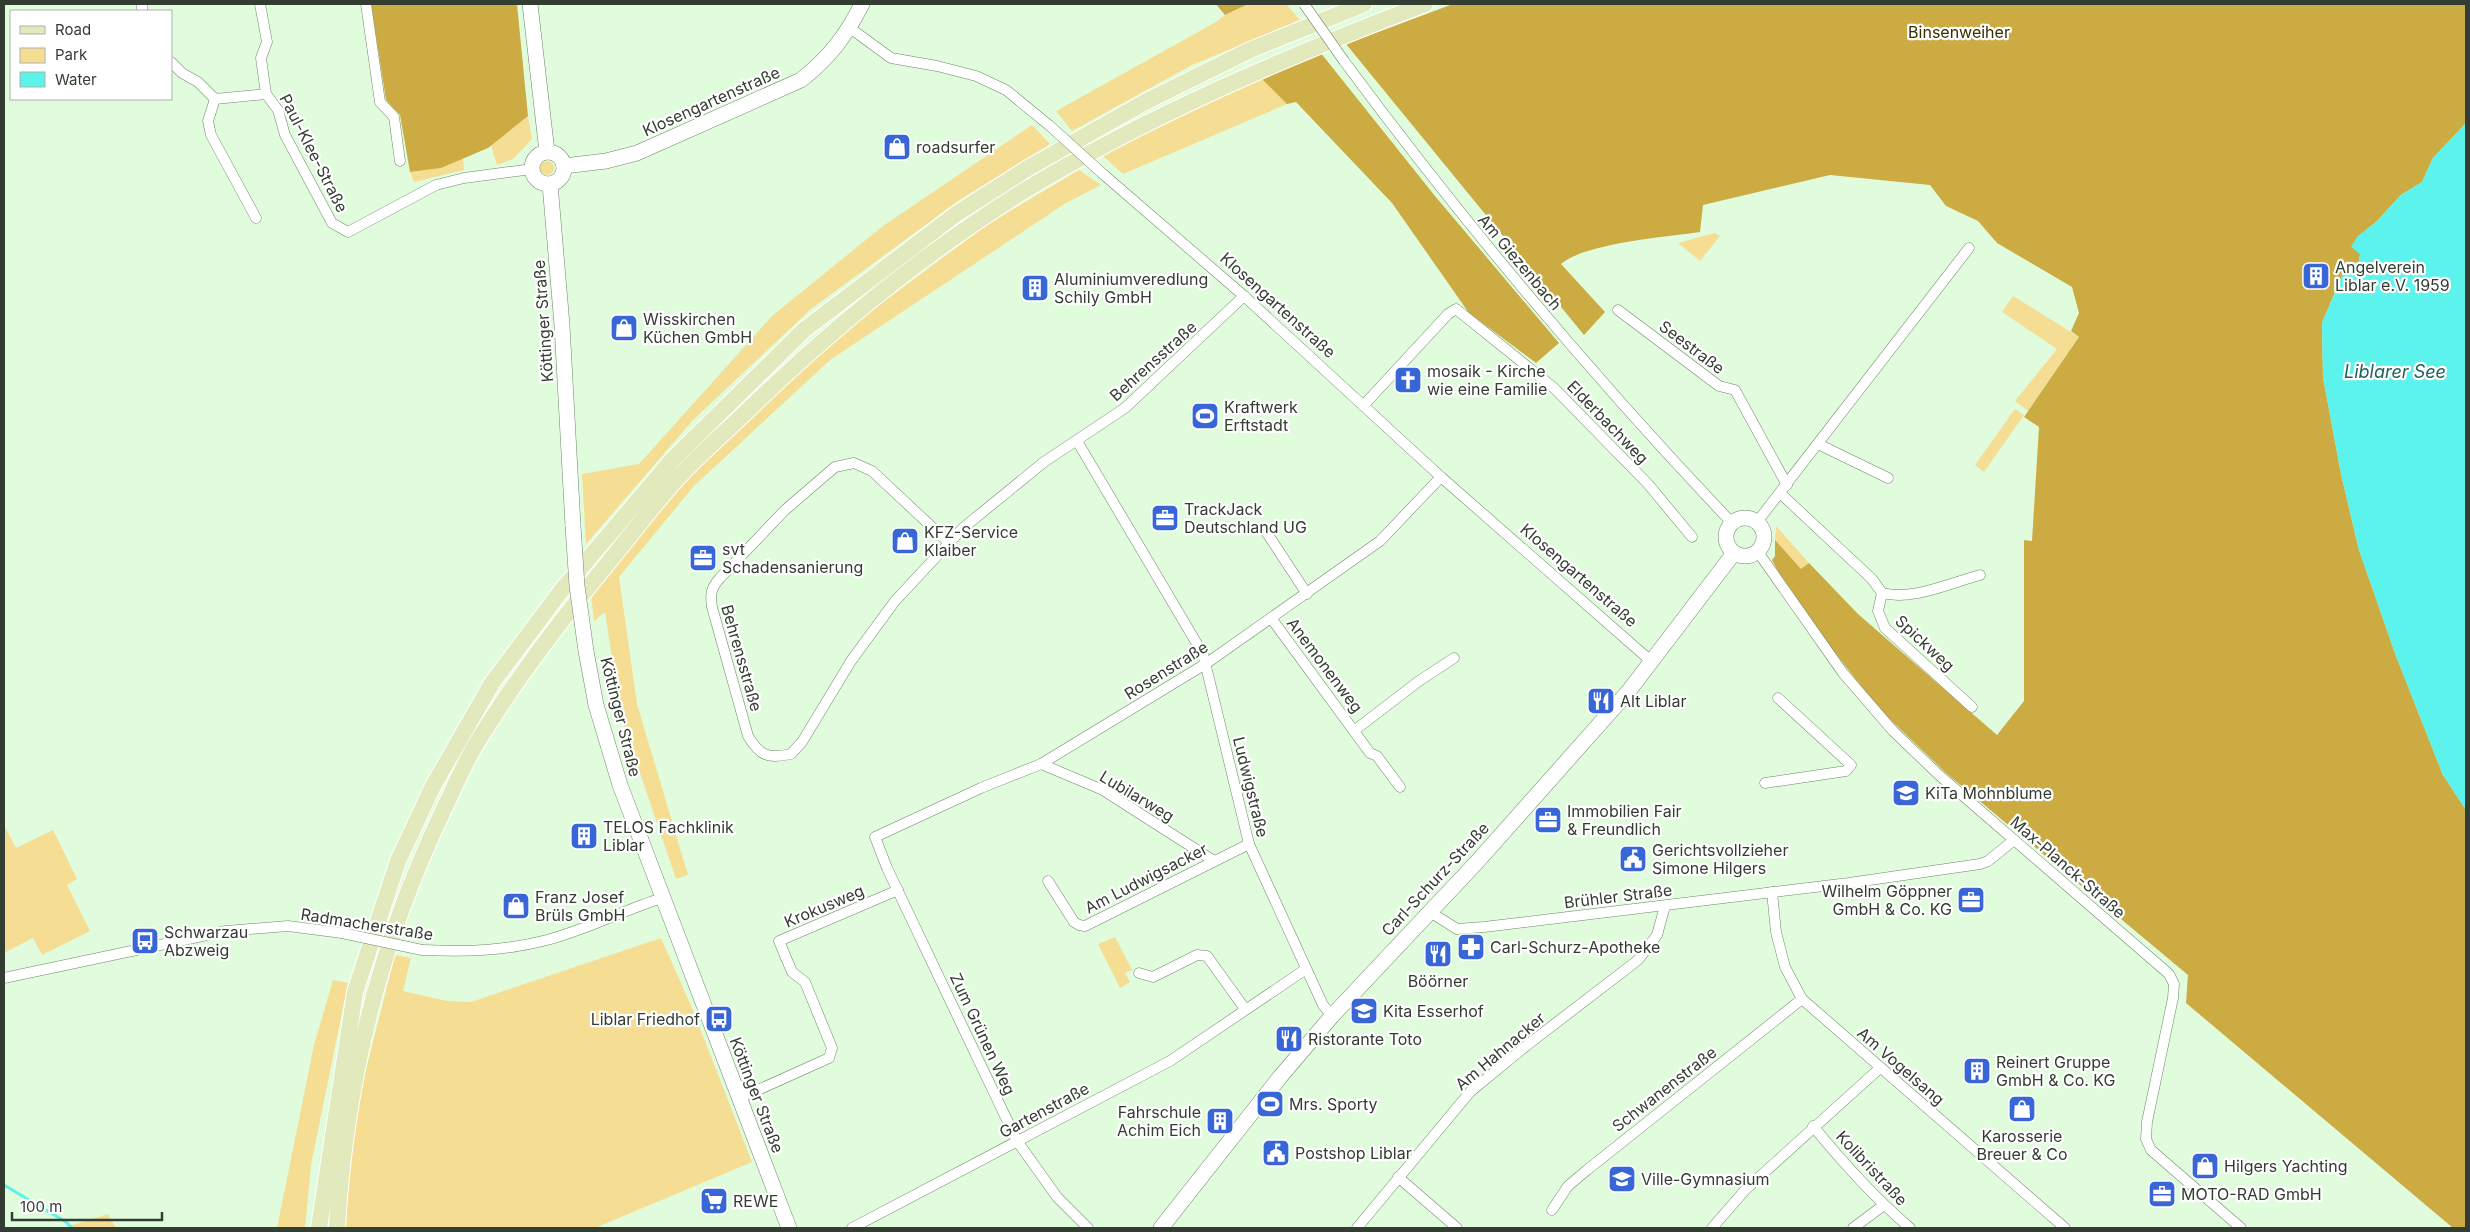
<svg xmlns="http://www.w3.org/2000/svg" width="2470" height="1232" font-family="Inter,sans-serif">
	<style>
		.green { fill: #f6dd94 }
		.forest { fill: #ccab43 }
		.water { fill: #5bf3eb }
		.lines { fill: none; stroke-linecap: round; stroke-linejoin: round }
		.stream { stroke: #5bf3eb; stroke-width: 3 }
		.street-casing { stroke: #6f866b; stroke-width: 11 }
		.secondary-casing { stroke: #6f866b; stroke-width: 16 }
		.primary-casing { stroke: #fff; stroke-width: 18 }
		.street { stroke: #fff; stroke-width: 10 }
		.secondary { stroke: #fff; stroke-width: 15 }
		.primary { stroke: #e2e9bc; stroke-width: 16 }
		.street-bridge-casing { stroke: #6f866b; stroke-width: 11; stroke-linecap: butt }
		.secondary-bridge-casing { stroke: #6f866b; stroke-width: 16; stroke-linecap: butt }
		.street-bridge { stroke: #fff; stroke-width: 10 }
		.secondary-bridge { stroke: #fff; stroke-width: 15 }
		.labels { text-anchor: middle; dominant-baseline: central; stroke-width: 4.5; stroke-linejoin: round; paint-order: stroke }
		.park-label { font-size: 16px; fill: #3a2d00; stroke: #fff }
		.street-label { font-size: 16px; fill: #333d31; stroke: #fff }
		.poi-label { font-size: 16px; fill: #333d31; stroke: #fff; text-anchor: start }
		.water-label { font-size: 18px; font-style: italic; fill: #22605d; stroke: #fff }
	</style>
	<rect width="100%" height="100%" fill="#e1fcdd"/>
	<g class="green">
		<path d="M1248,4H1286L1300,20L1192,65L1072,131L1056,111L1216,22L1225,15Z"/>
		<path d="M1261,78L1287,104L1123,174L1102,155Z"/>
		<path d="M528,116L532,139L513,159L497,165L491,145Z"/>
		<path d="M1032,125L1050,144L958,201L811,309L693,420L586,544L582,474L639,464L772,316L883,226Z"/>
		<path d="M463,158L464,170L414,182L410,172L441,168Z"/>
		<circle cx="547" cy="168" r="7"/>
		<path d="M1079,170L1101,185L1066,203L830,360L694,486L619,577L637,704L688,875L676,879L621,717L605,612L594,621L591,595L680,486L768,398L867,314L988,224Z"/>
		<path d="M1715,233L1720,236L1700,261L1678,243Z"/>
		<path d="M2013,296L2079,337L2028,411L2015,401L2057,349L2002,312Z"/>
		<path d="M2015,409L2024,415L1984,472L1975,465Z"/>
		<path d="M1776,526L1809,563L1801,570L1775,540Z"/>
		<path d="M4,825L16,848L53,830L77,879L67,885L90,931L42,955L33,938L4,953Z"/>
		<path d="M1115,937L1132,970L1125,973L1130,982L1120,988L1098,944Z"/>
		<path d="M661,938L693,1010L752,1162L595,1228H343L357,1105L395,955L411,958L403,991L447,1001L471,1002Z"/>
		<path d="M333,980L348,983L311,1165L305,1228H277L314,1045Z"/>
		<path d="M108,1214L116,1228L66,1227Z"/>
	</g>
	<g class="forest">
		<path d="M371,4H517L528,116L488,148L441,168L410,172L400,115L386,100Z"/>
		<path d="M1216,4H1248L1225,15Z"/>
		<path d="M1453,4H2466V123L2433,158L2422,182L2401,195L2376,222L2357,237L2360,254L2359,261L2344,271L2322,323L2323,377L2341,474L2359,550L2396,656L2443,775L2466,810V1228H2453L2186,1003L2188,975L1946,773L1878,708L1823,637L1782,579L1772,560L1775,556V540L1801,569L1809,563L1858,614L1997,735L2024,701V540L2032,541L2039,427L2024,417L2079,337L2071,331L2079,313L2072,287L1997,243L1978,221L1946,206L1930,185L1830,175L1703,205L1700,232C1667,237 1585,243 1561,264L1605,312L1584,335L1346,44Z"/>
		<path d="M1320,52L1435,196L1559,343L1536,363L1469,313L1392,203L1296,102L1287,104L1261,78Z"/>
	</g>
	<path class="water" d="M2466,123V810L2443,775L2396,656L2359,550L2341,474L2323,377L2322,323L2344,271L2359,261L2360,254L2351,247L2357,237L2376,222L2401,195L2422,182L2433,158Z"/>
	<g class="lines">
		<path class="stream" d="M4,1185L66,1222L72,1228"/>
		<defs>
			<g id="street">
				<path d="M260,4L267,42L261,58L266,94L278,110L285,135L332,223L348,232L436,185L464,178L532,169"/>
				<path d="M366,4L380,102L394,117L400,161"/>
				<path d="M142,11V4"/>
				<path d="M850,28L891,58L937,66L976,76L1006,90L1050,126"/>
				<path d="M1344,61C1464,223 1593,377 1732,523"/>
				<path d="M171,62L182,73L198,82L215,99L266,94"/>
				<path d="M215,99L208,121L211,135L256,218"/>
				<path d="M1103,174L1244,296L1441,477L1652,662"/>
				<path d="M1618,310L1719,386L1735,390L1787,485"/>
				<path d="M1363,406L1448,314L1456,309L1554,388L1648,484L1692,537"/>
				<path d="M1077,441L1203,654L1249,844L1323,1005L1332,1016"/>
				<path d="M1818,444L1888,478"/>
				<path d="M1780,493L1872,579L1882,593L1878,611L1885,628L1972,707"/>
				<path d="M1757,522L1969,248"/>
				<path d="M1265,530L1307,594"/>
				<path d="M949,543L872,471L854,463L835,467L785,510L720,578C711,588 710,594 712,607L748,736C760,756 768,759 791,754L802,742L851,661L895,601L963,528L1044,462L1125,408L1244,296"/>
				<path d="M1758,552L1843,673L1893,731L1939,775L2169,974L2174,984L2173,998L2147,1122L2146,1139L2151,1150L2241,1228"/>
				<path d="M1882,593C1912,601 1950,583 1980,575"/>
				<path d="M1271,618L1370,753L1377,756L1400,787"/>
				<path d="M1355,730L1419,681L1454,658"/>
				<path d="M1041,764L1103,790L1214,861"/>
				<path d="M1765,783L1846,771L1851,765L1778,698"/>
				<path d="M1048,881L1074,922L1079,925L1085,926L1249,844"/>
				<path d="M1772,892L1776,932L1785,967L1802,999L2065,1228"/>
				<path d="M1430,912L1457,929L1484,927L1849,883L1980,864L1988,861L2014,840"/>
				<path d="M422,950C465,952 505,951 547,940C586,930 624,910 662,898"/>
				<path d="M1139,973L1153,977L1197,955L1207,956L1245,1009"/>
				<path d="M4,978L226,931L288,926L342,933"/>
				<path d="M740,1098L829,1058L832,1048L805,982L792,972L779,941L898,890"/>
				<path d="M1813,1126C1843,1163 1874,1197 1910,1228"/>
				<path d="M1398,1177L1457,1228"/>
				<path d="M1552,1210L1568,1186L1587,1170L1802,999"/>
				<path d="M852,1228L1170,1061L1306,969"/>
				<path d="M1088,1228L1057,1197L1017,1141L887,868L875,837L981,788L1041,764L1207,663L1380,541L1441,477"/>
				<path d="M1357,1228L1470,1092L1526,1046L1638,960L1657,935L1665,906"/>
				<path d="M1712,1228L1746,1189L1880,1068"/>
				<path d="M1853,1228L1884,1205"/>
			</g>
			<g id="secondary">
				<path d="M530,4L547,152"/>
				<circle cx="548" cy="168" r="16"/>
				<path d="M564,166L606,161L637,153L801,80C829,58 846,36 862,4"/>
				<path d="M550,184L562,325L573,526"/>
				<circle cx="1745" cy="537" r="19"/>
				<path d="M586,651L596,705L620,785L789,1228"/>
				<path d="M1161,1228L1280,1077L1332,1016L1477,862L1628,692L1734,553"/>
			</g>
			<g id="primary">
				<path d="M319,1228L355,992L398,861L433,786L492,683L561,591L673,459L804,330L956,214L1028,168L1147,101L1250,50L1364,4"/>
				<path d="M337,1228C345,1082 381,940 444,809C454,788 463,766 475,746C514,681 560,621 608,563C630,536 651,508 674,482C695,458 720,437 743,415C828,332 921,255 1022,192C1149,115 1286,57 1425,4"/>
			</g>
		</defs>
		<use href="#street" class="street-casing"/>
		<use href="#secondary" class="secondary-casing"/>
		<use href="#primary" class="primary-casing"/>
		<use href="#street" class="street"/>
		<use href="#secondary" class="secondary"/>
		<use href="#primary" class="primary"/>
		<defs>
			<g id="street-bridge">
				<path d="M1304,4L1344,61"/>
				<path d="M1050,126L1103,174"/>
				<path d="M342,933L422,950"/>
			</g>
			<path id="secondary-bridge" d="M573,526L577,586L586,651"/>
		</defs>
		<use href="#street-bridge" class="street-bridge-casing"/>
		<use href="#secondary-bridge" class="secondary-bridge-casing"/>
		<use href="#street-bridge" class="street-bridge"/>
		<use href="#secondary-bridge" class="secondary-bridge"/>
	</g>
	<defs>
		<symbol id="shop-square" viewBox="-11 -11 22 22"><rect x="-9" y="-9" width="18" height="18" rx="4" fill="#3966d7" stroke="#fff"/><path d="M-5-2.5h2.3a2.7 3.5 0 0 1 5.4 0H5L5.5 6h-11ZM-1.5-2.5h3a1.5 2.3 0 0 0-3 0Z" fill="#fff"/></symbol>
		<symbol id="building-square" viewBox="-11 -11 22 22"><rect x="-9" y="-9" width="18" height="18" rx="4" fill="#3966d7" stroke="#fff"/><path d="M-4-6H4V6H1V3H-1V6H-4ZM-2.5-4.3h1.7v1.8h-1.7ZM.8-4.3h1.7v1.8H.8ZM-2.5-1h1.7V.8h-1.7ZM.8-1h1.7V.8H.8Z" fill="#fff"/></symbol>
		<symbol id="church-square" viewBox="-11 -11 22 22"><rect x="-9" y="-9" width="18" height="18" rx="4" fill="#3966d7" stroke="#fff"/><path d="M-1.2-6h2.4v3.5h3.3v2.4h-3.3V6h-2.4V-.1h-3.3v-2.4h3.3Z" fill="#fff"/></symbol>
		<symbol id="stadium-square" viewBox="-11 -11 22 22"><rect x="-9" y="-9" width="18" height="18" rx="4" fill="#3966d7" stroke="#fff"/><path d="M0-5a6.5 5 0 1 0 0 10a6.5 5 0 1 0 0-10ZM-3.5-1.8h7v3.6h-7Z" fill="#fff"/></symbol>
		<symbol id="office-square" viewBox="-11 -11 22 22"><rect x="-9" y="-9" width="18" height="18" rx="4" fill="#3966d7" stroke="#fff"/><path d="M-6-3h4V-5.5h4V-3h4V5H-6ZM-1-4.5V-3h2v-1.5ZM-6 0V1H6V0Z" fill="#fff"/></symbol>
		<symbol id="restaurant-square" viewBox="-11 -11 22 22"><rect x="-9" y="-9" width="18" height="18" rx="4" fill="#3966d7" stroke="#fff"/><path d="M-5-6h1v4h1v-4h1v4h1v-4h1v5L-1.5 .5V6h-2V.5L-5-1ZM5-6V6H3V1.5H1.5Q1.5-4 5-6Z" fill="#fff"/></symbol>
		<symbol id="school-square" viewBox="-11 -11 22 22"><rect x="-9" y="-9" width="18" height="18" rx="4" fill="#3966d7" stroke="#fff"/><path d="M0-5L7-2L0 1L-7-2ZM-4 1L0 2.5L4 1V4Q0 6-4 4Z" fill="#fff"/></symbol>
		<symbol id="civic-square" viewBox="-11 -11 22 22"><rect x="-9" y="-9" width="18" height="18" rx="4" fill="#3966d7" stroke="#fff"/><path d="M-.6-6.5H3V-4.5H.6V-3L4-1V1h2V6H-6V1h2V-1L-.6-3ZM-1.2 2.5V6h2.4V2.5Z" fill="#fff"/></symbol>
		<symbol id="bus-square" viewBox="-11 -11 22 22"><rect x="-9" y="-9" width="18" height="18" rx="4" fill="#3966d7" stroke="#fff"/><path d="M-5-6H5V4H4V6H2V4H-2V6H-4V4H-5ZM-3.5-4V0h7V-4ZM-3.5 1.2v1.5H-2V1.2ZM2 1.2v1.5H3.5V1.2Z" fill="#fff"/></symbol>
		<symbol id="pharmacy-square" viewBox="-11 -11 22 22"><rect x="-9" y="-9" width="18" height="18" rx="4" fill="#3966d7" stroke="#fff"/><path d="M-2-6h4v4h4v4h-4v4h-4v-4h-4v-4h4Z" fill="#fff"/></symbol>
		<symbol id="supermarket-square" viewBox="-11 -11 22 22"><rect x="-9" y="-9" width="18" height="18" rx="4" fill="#3966d7" stroke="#fff"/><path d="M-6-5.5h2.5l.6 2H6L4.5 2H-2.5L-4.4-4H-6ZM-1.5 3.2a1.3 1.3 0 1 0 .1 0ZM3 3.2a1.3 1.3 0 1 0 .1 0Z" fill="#fff"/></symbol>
	</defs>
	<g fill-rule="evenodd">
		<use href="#shop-square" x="881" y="131" width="32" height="32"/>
		<use href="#building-square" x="2300" y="260" width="32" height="32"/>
		<use href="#building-square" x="1019" y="272" width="32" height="32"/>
		<use href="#shop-square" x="608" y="312" width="32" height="32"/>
		<use href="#church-square" x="1392" y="364" width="32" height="32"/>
		<use href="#stadium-square" x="1189" y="400" width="32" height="32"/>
		<use href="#office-square" x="1149" y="502" width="32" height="32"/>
		<use href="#shop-square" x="889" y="525" width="32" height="32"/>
		<use href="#office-square" x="687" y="542" width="32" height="32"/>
		<use href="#restaurant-square" x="1585" y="685" width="32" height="32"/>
		<use href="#school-square" x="1890" y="777" width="32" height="32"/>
		<use href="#office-square" x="1532" y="804" width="32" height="32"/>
		<use href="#building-square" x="568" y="820" width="32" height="32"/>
		<use href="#civic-square" x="1617" y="843" width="32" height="32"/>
		<use href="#office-square" x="1955" y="884" width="32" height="32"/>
		<use href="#shop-square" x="500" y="890" width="32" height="32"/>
		<use href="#bus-square" x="129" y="925" width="32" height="32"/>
		<use href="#pharmacy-square" x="1455" y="931" width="32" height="32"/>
		<use href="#restaurant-square" x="1422" y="938" width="32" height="32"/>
		<use href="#school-square" x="1348" y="995" width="32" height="32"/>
		<use href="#bus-square" x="703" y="1003" width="32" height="32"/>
		<use href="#restaurant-square" x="1273" y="1023" width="32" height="32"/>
		<use href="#building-square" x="1961" y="1055" width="32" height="32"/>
		<use href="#stadium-square" x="1254" y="1088" width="32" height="32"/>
		<use href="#shop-square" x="2006" y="1093" width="32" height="32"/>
		<use href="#building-square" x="1204" y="1105" width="32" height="32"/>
		<use href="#civic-square" x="1260" y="1137" width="32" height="32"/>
		<use href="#shop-square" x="2189" y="1150" width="32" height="32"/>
		<use href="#school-square" x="1606" y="1163" width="32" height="32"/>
		<use href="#office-square" x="2146" y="1178" width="32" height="32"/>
		<use href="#supermarket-square" x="698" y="1185" width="32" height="32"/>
	</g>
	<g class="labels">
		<g class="park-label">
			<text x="1959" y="32">Binsenweiher</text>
		</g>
		<g class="street-label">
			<text transform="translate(711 101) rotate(-24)">Klosengartenstraße</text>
			<text transform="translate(314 153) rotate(63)">Paul-Klee-Straße</text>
			<text transform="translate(1520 262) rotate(50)">Am Giezenbach</text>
			<text transform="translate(1278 305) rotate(42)">Klosengartenstraße</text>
			<text transform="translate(543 321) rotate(-94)">Köttinger Straße</text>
			<text transform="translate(1692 347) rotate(37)">Seestraße</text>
			<text transform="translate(1153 361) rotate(-42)">Behrensstraße</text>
			<text transform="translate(1608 422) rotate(46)">Elderbachweg</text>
			<text transform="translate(1579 575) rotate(41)">Klosengartenstraße</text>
			<text transform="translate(1925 643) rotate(43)">Spickweg</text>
			<text transform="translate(742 658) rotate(74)">Behrensstraße</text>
			<text transform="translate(1325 665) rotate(53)">Anemonenweg</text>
			<text transform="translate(1166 670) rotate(-32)">Rosenstraße</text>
			<text transform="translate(621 717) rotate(76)">Köttinger Straße</text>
			<text transform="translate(1251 787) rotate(76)">Ludwigstraße</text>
			<text transform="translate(1137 796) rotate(31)">Lubilarweg</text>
			<text transform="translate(2068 867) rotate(41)">Max-Planck-Straße</text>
			<text transform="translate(1146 878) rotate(-27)">Am Ludwigsacker</text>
			<text transform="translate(1435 879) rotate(-47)">Carl-Schurz-Straße</text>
			<text transform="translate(1618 896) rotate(-7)">Brühler Straße</text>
			<text transform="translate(824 906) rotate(-23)">Krokusweg</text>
			<text transform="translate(367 924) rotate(9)">Radmacherstraße</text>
			<text transform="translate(983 1034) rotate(65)">Zum Grünen Weg</text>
			<text transform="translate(1500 1051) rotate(-40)">Am Hahnacker</text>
			<text transform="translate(1901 1066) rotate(41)">Am Vogelsang</text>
			<text transform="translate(1664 1089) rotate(-38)">Schwanenstraße</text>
			<text transform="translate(757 1095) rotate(69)">Köttinger Straße</text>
			<text transform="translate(1044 1110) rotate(-28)">Gartenstraße</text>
			<text transform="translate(1872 1168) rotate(47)">Kolibristraße</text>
		</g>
		<g class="poi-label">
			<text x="916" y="147">roadsurfer</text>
			<text x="2335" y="267">Angelverein<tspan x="2335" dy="18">Liblar e.V. 1959</tspan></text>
			<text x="1054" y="279">Aluminiumveredlung<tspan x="1054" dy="18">Schily GmbH</tspan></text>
			<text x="643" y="319">Wisskirchen<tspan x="643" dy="18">Küchen GmbH</tspan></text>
			<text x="1427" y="371">mosaik - Kirche<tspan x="1427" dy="18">wie eine Familie</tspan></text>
			<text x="1224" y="407">Kraftwerk<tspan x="1224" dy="18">Erftstadt</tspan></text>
			<text x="1184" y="509">TrackJack<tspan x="1184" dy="18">Deutschland UG</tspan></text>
			<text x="924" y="532">KFZ-Service<tspan x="924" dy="18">Klaiber</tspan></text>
			<text x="722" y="549">svt<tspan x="722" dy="18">Schadensanierung</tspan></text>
			<text x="1620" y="701">Alt Liblar</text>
			<text x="1925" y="793">KiTa Mohnblume</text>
			<text x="1567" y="811">Immobilien Fair<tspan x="1567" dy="18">&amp; Freundlich</tspan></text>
			<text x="603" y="827">TELOS Fachklinik<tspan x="603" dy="18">Liblar</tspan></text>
			<text x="1652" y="850">Gerichtsvollzieher<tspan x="1652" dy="18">Simone Hilgers</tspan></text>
			<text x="1952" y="891" text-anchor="end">Wilhelm Göppner<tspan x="1952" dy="18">GmbH &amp; Co. KG</tspan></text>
			<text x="535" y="897">Franz Josef<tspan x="535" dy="18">Brüls GmbH</tspan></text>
			<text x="164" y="932">Schwarzau<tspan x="164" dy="18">Abzweig</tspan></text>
			<text x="1490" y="947">Carl-Schurz-Apotheke</text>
			<text x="1438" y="981" text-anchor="middle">Böörner</text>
			<text x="1383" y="1011">Kita Esserhof</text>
			<text x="700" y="1019" text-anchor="end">Liblar Friedhof</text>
			<text x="1308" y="1039">Ristorante Toto</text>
			<text x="1996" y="1062">Reinert Gruppe<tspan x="1996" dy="18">GmbH &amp; Co. KG</tspan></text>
			<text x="1289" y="1104">Mrs. Sporty</text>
			<text x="1201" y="1112" text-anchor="end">Fahrschule<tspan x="1201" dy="18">Achim Eich</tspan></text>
			<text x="2022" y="1136" text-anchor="middle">Karosserie<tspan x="2022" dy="18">Breuer &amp; Co</tspan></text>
			<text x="1295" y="1153">Postshop Liblar</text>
			<text x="2224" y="1166">Hilgers Yachting</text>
			<text x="1641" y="1179">Ville-Gymnasium</text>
			<text x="2181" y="1194">MOTO-RAD GmbH</text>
			<text x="733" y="1201">REWE</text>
		</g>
		<g class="water-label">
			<text x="2395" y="371">Liblarer See</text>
		</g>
	</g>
	<rect width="2470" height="1232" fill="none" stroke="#333d31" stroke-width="10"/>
	<rect x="10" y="10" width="162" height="90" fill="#ffffff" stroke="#adb1ad"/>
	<rect x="20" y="26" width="25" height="8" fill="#e2e9bc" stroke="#adb1ad"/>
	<text x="55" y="35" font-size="15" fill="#333d31">Road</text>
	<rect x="20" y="48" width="25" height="15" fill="#f6dd94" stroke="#adb1ad"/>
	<text x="55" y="60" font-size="15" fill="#333d31">Park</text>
	<rect x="20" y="72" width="25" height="15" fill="#5bf3eb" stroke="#adb1ad"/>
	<text x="55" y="85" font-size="15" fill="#333d31">Water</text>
	<path d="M12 1212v8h150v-8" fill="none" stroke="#333d31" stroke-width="2.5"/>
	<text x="20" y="1212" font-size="15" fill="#333d31" stroke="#ffffff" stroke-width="4" paint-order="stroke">100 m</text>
</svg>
